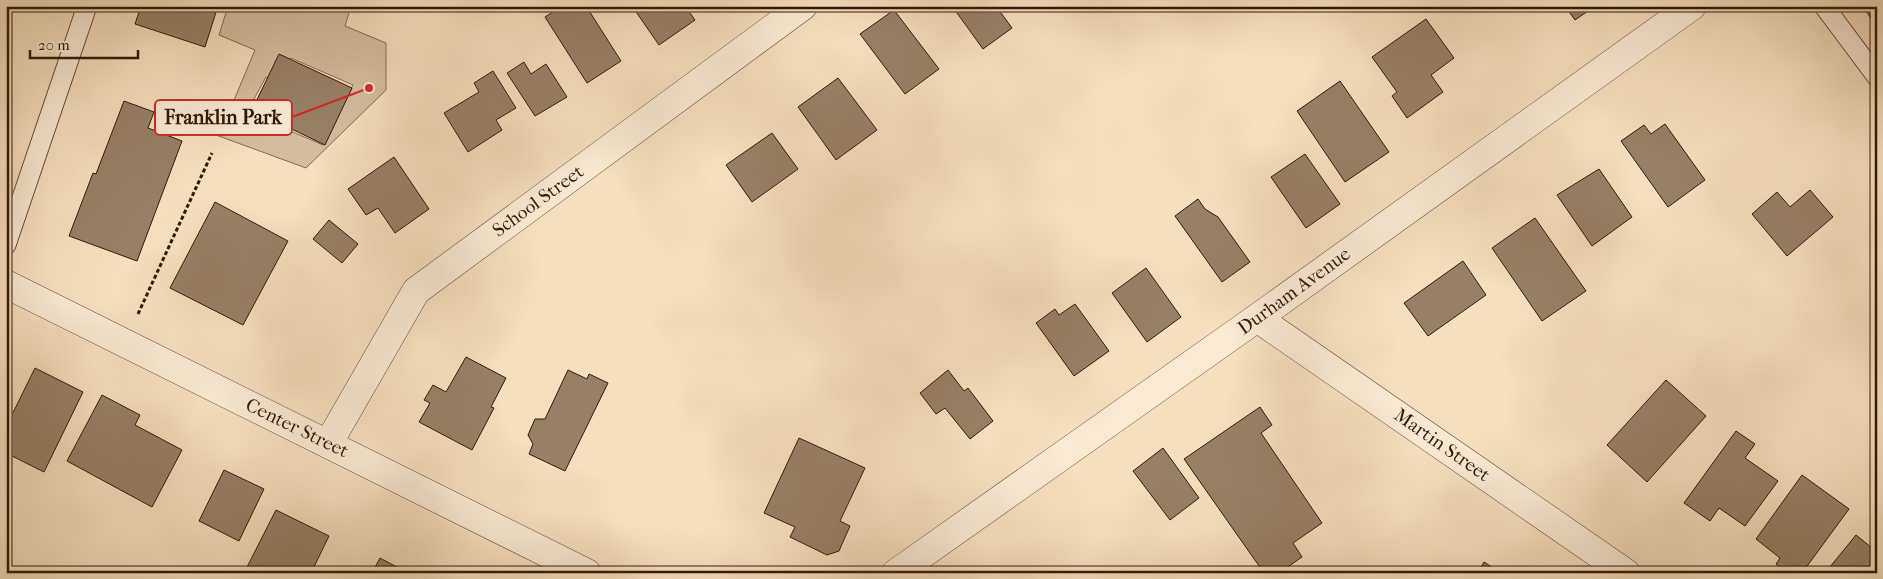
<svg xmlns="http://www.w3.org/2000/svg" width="1883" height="579" font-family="'IM FELL French Canon',serif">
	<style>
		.green { fill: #d4bd9d; stroke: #836b52 }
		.building { fill: #978065; stroke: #321906 }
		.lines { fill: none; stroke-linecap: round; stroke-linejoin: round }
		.lane-casing { stroke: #634a34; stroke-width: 21 }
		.street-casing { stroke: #634a34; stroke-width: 29 }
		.path { stroke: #321906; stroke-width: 3; stroke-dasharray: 4 2.5; stroke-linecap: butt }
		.lane { stroke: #f8ead3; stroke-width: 19 }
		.street { stroke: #f8ead3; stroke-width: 28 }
		.labels { text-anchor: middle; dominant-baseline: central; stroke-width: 4.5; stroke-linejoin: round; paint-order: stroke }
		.street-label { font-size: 19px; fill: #321906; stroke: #f8ead3 }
		.leader { fill: none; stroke: #d62828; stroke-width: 2 }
		.callout-dot { fill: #d62828; stroke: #f8ead3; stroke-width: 2 }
		.callout { fill: #f8ead3; stroke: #d62828; stroke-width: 2 }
		.callout-label { font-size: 20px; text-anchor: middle; font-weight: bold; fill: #321906 }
	</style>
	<rect width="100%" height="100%" fill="#f5dfbc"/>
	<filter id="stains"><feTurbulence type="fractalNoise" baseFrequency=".004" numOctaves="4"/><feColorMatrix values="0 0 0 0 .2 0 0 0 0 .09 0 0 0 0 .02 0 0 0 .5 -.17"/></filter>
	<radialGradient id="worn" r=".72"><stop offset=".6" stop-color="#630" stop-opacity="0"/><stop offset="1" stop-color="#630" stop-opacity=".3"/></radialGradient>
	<path class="green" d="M228,6H351L345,26L386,43V90L306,168L216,135L253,115L323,145L353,85L291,58L277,83L266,77L248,110L229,112L255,50L219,35Z"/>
	<g class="building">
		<path d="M141,6H218L205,47L135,24Z"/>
		<path d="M562,6H586L621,61L587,83L545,17Z"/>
		<path d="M632,6H685L695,20L659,45Z"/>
		<path d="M952,6H996L1012,28L983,49Z"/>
		<path d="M1024,6H1034L1027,11Z"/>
		<path d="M1565,6H1595L1575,20Z"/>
		<path d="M1862,6H1877V26Z"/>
		<path d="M894,10L939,69L905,94L860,34Z"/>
		<path d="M1426,19L1454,58L1431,75L1443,92L1407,118L1392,96L1397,92L1372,57Z"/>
		<path d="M279,54L352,88L325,145L252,110Z"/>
		<path d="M524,62L531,74L546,64L567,97L535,116L507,73Z"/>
		<path d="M493,71L516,108L496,120L502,130L468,152L444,113L479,92L474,83Z"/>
		<path d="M838,78L877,130L836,160L798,107Z"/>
		<path d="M1340,81L1389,152L1345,182L1297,111Z"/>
		<path d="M124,101L154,112L148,128L182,141L137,261L69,236L93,173L96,174Z"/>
		<path d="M1665,124L1705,180L1668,207L1621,141L1644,125L1651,134Z"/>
		<path d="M772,133L798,169L752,202L726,165Z"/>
		<path d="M1305,154L1340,204L1306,228L1271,177Z"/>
		<path d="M394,157L429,209L395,233L378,208L366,215L348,189Z"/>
		<path d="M1599,169L1632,217L1592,246L1557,195Z"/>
		<path d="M1810,190L1833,217L1787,256L1752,214L1777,192L1790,207Z"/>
		<path d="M1198,199L1205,209L1218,217L1250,262L1222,282L1175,216Z"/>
		<path d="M215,202L288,241L243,325L170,288Z"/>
		<path d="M1535,218L1586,291L1542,321L1492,248Z"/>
		<path d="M329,220L358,244L342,263L313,239Z"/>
		<path d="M1463,261L1486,295L1428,336L1404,303Z"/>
		<path d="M1146,268L1181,317L1147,342L1112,293Z"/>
		<path d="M1075,304L1109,351L1074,376L1036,323L1055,309L1059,315Z"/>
		<path d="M466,357L506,378L491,407L494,408L472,450L419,422L430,403L424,400L433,385L446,392Z"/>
		<path d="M35,368L83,392L44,472L6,453V427Z"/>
		<path d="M568,370L587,379L589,374L608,383L565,471L529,454L533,444L528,435L535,419H545Z"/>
		<path d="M948,370L964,391L968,388L993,421L970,439L945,408L936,414L920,393Z"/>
		<path d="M1666,380L1706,416L1647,482L1607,445Z"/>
		<path d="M102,395L140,415L135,425L182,450L152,507L67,461Z"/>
		<path d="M1260,407L1272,425L1261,433L1322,523L1293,543L1302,557L1279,573H1264L1184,459Z"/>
		<path d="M1736,431L1755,444L1745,458L1778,481L1745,526L1719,508L1710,521L1684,503Z"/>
		<path d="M799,438L865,468L840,521L850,526L839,551L827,555L790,537L795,527L764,513Z"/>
		<path d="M1163,448L1199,498L1170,520L1133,471Z"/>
		<path d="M224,470L264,489L239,541L199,521Z"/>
		<path d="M1802,475L1849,509L1802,573H1788L1776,564L1780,558L1756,539Z"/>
		<path d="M276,510L329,536L311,573H244Z"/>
		<path d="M1856,535L1877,552V573H1825Z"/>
		<path d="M380,558L408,573H372Z"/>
		<path d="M1484,562L1501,573H1478Z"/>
	</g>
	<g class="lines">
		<defs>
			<g id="lane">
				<path d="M1824,6L1877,77"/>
				<path d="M6,245L87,6"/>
			</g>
			<g id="street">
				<path d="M6,284L587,573"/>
				<path d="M1257,318L1626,573"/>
				<path d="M328,444L416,291L803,6"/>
				<path d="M896,573L1257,318L1692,6"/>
			</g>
		</defs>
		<use href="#lane" class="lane-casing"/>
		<use href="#street" class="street-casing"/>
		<path class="path" d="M138,314L212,153"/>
		<use href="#lane" class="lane"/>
		<use href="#street" class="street"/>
	</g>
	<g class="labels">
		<g class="street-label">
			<text transform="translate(538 201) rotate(-36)">School Street</text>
			<text transform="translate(1294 291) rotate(-36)">Durham Avenue</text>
			<text transform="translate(297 428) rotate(26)">Center Street</text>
			<text transform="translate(1442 445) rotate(35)">Martin Street</text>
		</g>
	</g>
	<path class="leader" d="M369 88L292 117"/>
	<circle class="callout-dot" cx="369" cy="88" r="5"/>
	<rect class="callout" x="155" y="100" width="137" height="35" rx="5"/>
	<g class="callout-label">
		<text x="223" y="124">Franklin Park</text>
	</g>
	<rect width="1883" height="579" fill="none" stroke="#f5dfbc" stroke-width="25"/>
	<rect x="8" y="8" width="1868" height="564" fill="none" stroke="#321906" stroke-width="2.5"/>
	<rect x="12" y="12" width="1858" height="554" fill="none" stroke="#321906"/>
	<path d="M30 50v8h108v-8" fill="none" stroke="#321906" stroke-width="2.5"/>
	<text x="38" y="50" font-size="15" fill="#321906" stroke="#f8ead3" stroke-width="4" paint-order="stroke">20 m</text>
	<rect width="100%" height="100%" filter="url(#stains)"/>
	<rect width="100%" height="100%" fill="url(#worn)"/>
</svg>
